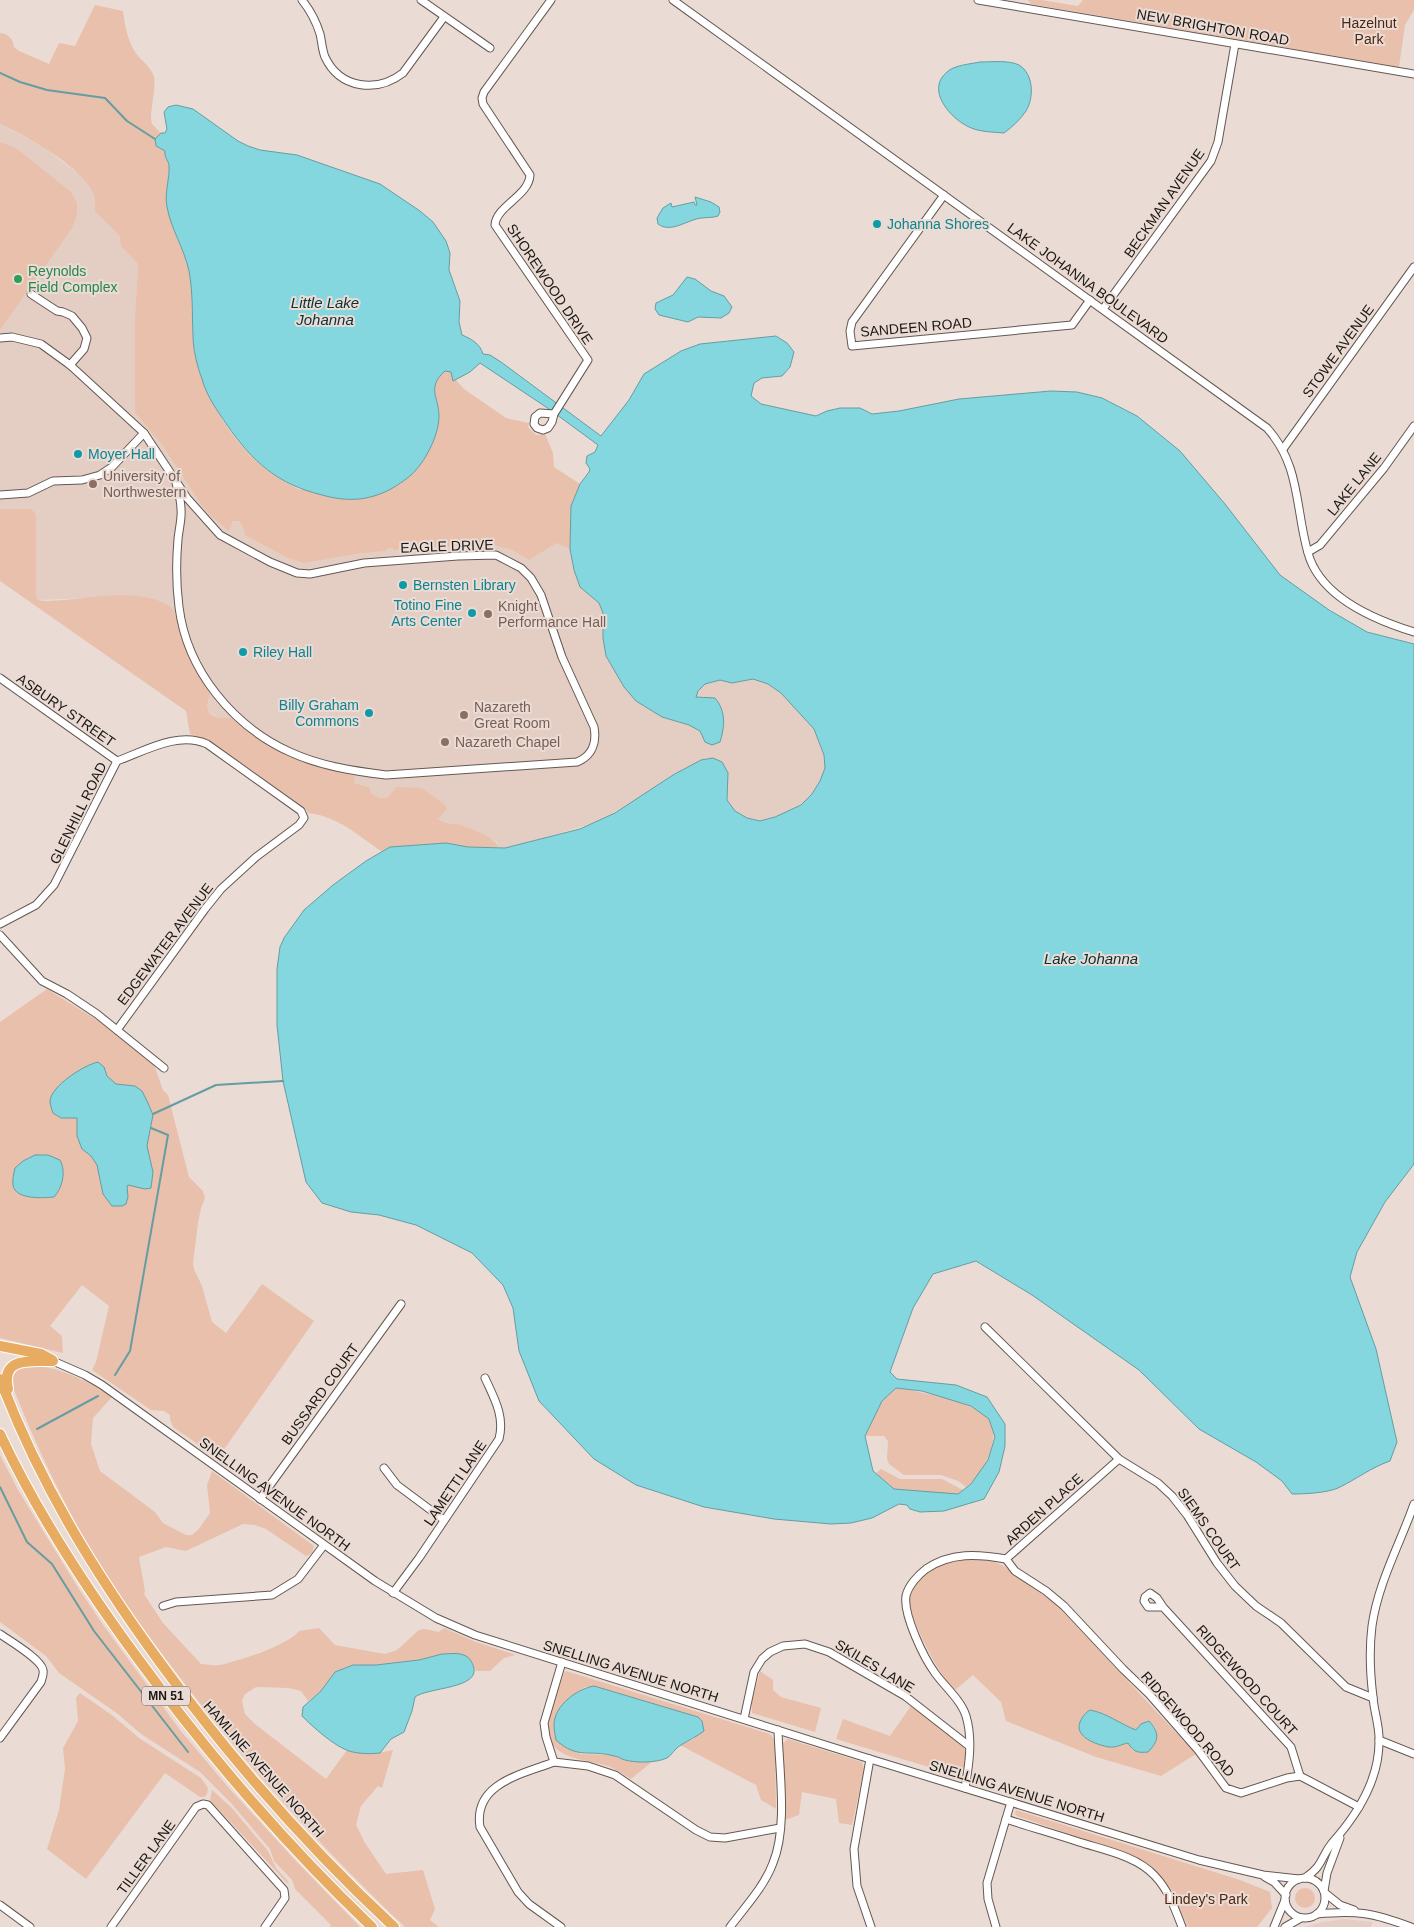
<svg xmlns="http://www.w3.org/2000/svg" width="1414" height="1927" font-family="Arial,sans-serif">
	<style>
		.built { fill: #e4cec3 }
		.green { fill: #e8c0ac; fill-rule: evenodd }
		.water { fill: #84d7df; stroke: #659da2; fill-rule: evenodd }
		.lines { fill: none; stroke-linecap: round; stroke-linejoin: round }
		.stream { stroke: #659da2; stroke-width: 2 }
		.minor-casing { stroke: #645852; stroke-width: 9 }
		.highway-casing { stroke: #fff; stroke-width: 12 }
		.minor { stroke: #fff; stroke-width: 7 }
		.highway { stroke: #e7ac62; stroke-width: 10 }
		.culture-dot { fill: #0f9aa8; stroke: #eadcd5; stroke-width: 2 }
		.leisure-dot { fill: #2e9e5b; stroke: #eadcd5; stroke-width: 2 }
		.education-dot { fill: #8d6e63; stroke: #eadcd5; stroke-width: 2 }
		.labels { text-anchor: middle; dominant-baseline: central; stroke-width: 4; stroke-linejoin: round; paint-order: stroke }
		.shield { fill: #eadcd5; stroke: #5a524e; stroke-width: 1 }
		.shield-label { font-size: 12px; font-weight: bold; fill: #1c1714 }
		.park-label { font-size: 14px; fill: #4d2610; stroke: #eadcd5 }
		.street-label { font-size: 14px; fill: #1c1714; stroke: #eadcd5 }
		.culture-label { font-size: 14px; fill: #0d838f; stroke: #eadcd5; text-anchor: start }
		.leisure-label { font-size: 14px; fill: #27864d; stroke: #eadcd5; text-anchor: start }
		.education-label { font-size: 14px; fill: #785e54; stroke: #eadcd5; text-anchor: start }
		.water-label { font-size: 15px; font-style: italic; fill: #083236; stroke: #eadcd5 }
	</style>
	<rect width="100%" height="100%" fill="#eadcd5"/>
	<g class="built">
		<path d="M0,124L43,147L81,176L93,192L95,198V212L119,235L121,246L138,264L135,316V413L162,445L202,506L229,530L231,524L236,520L243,527L340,556L385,551V549L394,548V550L489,544L512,550L529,560L557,543L561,544L570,549L574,570L580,587L599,603L603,613V638L606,656L636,701L662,717L689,725L700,731L705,742L704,696L698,698L696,697V694L705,684L720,680L733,683L753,679L768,684L781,693L803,716L814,729L824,755L825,768L820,781L812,794L801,805L775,817L760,821L747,818L735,811L727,800L728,783L701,760L673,775L634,801L597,822L541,839L505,848L499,847L497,842L461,825L441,821L438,819V816L447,809L394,790L388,797L380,798L372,794L369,787L354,783L279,752L254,737L231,718L222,719L213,715L208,711L206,705L209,700L189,656L174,610L135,596L38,600L36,598L31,509H0Z"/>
		<path d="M1344,1919L1373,1922L1371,1927H1305L1322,1922Z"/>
	</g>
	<g class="green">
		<path d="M1028,0H1041L1078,6L1083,0H1414V10L1405,25L1399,67L1031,4Z"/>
		<path d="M95,5L123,11C125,25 127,39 135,52C141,61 151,66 154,77C156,86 151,107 151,119L152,124L161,133L155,139L165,151C164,157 168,160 169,165C170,179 164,193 167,207C171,230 184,249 189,271C193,292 191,314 193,335C195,384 229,441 268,471C278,478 289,484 300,490L431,445C434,437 438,428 439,419C441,398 425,389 444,371L452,372L454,380L455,379L464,389L506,418L529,423L528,427L536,435L545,434L553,453L554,467L580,484L571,506L570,549L557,543L529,560L512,550L489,544L394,550L393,548L386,549V551L356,554L304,563L288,558L245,535L243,527L238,521H233L229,531L211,516L202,506L162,445L135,413V316L138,264L121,246L119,235L95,212C95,206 96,199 93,193C81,166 26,136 0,124V33C9,34 13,39 14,47L19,51L49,64L59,43L75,46Z"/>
		<path d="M0,142L16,148L71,192L77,203V215L72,228L0,330Z"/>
		<path d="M0,509H31L36,514V597L38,600C46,602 56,600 65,600C96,597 149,587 174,610L189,656L210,694C209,698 207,703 207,706C208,719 223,718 231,718C273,753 302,764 355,776L354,783L369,787L372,794L380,798L388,797L396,787L422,788L445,805L447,809L438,819C444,824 454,823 461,825C472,829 494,837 499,847H468L446,843L390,847L382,852C358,835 337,816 308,813L305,808L210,741L190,734L186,711L0,581Z"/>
		<path d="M47,989L97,1020L154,1065L163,1090L168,1095L189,1177L203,1191L205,1198L201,1208L198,1223L193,1263L194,1269L202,1286L212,1322L226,1333L262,1284L314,1321L218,1458L173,1427L170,1419V1415L164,1411L151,1410L92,1370L96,1362L109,1306L82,1285L50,1326L62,1336L63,1353L0,1338V1022Z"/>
		<path d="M20,1364C54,1365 84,1378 112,1397L93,1418L91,1444L100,1471L155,1512L163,1523L186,1535H192L198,1530L210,1513L207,1485L212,1471L314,1546L312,1553L306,1556L266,1529L255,1525L243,1524L186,1551L166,1547L139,1557L145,1591L144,1594L163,1623L201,1664C207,1664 214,1666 220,1665C240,1661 288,1645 299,1631L319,1628L335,1645L385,1654L397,1650L419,1630L425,1629L439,1632L444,1628L476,1642L516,1655L504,1658L490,1671H476L471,1660L442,1654L419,1660L376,1665H353L335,1672L321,1691L308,1701L301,1691L288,1688L256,1687L245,1694L242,1701L245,1714L255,1724L326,1779L347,1750C363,1754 377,1754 393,1750L382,1788L378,1786L361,1806L356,1825L365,1843L386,1874L423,1870L435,1909L430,1920L439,1927H405C317,1844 238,1756 166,1659C141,1625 116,1592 95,1556C63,1504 37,1447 14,1390L13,1377Z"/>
		<path d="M896,1388C916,1391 979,1402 990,1420C995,1429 994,1440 991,1449C987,1463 978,1479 966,1487L958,1481L941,1475H904L889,1464L887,1459L888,1441L884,1436H865L882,1401Z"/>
		<path d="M0,1455L18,1490L77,1586L101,1622L180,1730L228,1787L294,1859L360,1927H330L331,1925L295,1889L292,1880L274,1861L270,1849L231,1803L200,1772L141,1734L118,1714L59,1673L46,1656L0,1622Z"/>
		<path d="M881,1469L900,1479H942L963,1490L957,1494L894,1489L876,1473Z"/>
		<path d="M986,1558L1004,1566L1016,1576L1055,1603L1196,1754L1161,1776L1096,1757L1006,1721L1001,1702L973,1675L955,1690C940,1674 931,1657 922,1638C918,1629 912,1619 910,1609C907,1590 925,1569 944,1563C957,1559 972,1559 986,1558ZM1113,1718L1120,1723L1136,1730L1149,1721L1156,1728L1133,1751L1128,1743L1110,1748Z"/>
		<path d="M566,1671L770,1734L775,1741L776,1809L761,1800L756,1785L680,1745L694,1739L698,1717L585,1687L564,1703L580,1754L613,1755L626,1760L637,1762L653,1761L631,1779C624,1775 616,1769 608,1766C583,1758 542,1760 549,1721C551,1705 559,1688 564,1673Z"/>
		<path d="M760,1671L773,1680V1690L781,1697L821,1708L815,1732L752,1713V1702Z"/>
		<path d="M80,1693L113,1716L139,1738L201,1778L208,1788L207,1794L204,1797H200L165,1773L86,1879L47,1849L59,1810L65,1769L63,1748L78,1721L76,1698Z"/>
		<path d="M911,1706L963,1745C968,1756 967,1774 952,1774L836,1739L843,1719L890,1736Z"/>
		<path d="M788,1739L862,1762L864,1769L852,1825L839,1823L836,1799L802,1792L799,1815L785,1820L783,1743Z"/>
		<path d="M212,1790L231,1807L268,1851L276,1868L287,1880L289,1885L210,1800Z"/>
		<path d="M1016,1810L1240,1880L1270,1892L1272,1908L1257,1927H1188L1171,1889L1146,1864L1137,1858L1107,1847L1017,1816L1015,1814Z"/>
		<circle cx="1305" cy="1898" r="10"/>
	</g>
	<g class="water">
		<path d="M980,62C992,62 1009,60 1019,65C1034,74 1034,98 1026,111C1020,120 1012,127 1004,133C993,132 979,132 969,127C951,119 925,90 947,72C954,65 971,64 980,62Z"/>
		<path d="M176,105L193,109L238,141L248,146L260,150L297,155L380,184L420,211L433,222L446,241L450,253L449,270L460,301L459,322L462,335C472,339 480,344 483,354L490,355L501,362L601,436L629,400L644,374L681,351L700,344L776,336L787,343L794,352L790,367L782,376L762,378L754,383L751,396L761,404L816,416L827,411L840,408H860L872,414L899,411L959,399L1051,391L1077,392L1102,398L1137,416L1180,451L1225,504L1280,575L1329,610L1367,632L1414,644V1164L1385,1202L1357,1252L1350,1277L1376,1349L1397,1442L1390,1461C1370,1468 1357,1479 1338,1488C1327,1493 1304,1494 1292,1494L1282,1481L1256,1462L1199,1429L1139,1370L1032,1295L976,1261L933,1274L913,1308L890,1372L897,1379L956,1385L987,1397L1005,1424V1446L999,1472L984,1499L944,1511L920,1512L910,1509L907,1505L899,1504L872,1518L851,1523L831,1524L774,1519L704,1507L636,1485L594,1459L539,1401L519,1351L513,1308L503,1285L472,1253L416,1225L379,1215L351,1212L322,1203L306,1182L283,1081L277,1025V969L280,947L284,938L304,910L333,885L366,861L390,847L446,843L468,847L505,848L580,829L615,813L673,775L701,760L713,758L722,762L728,773L727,800L735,811L747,818L760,821L775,817L801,805L812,794L820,781L825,768L824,755L814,729L781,693L768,684L753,679L732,683L720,680L705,684L698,691L696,697L715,698C726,711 725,726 720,742L712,745L705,742L700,731L689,725L662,717L636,701L624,687L606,656L603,638V613L599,603L580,587L574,570L570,549L571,506L580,484L589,472L590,469L586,463L587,456L595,452L598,445L549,409L480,363L470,372L453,381L451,372L445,371C426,388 439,397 439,416C439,434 427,458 415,471C409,478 399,484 391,489C368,501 347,502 322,495C277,484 253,462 227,425C217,410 207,397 202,379C197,366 193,349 193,335C192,314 193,292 189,271C184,248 171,229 167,207C164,193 170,179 169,165C168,160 164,157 165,151L156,146L155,139L161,133H165L167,129L164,112L168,107ZM896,1388L922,1391L971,1406L989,1419L995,1437L988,1460L971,1484L958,1494L894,1489L873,1471L865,1436L882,1401Z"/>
		<path d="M695,197L711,202L719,207L720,212L718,216C713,218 708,217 702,218C688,219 671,234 658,224L657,218L663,208L671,203L672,207L694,202L695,205H697Z"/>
		<path d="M687,277L695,279L711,291L724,296L732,307L729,313L721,318L698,317L688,322L659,315L655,309L656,303L673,295Z"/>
		<path d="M98,1062L104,1067L107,1076L116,1084L135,1086L142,1091L148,1103L153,1115L147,1146L153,1172L151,1188L145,1189L128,1185L127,1186L128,1197L126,1204L122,1206H112L103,1194L97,1165L91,1156L82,1149L77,1136V1118H61L53,1113C52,1110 50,1105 50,1101C51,1086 84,1065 98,1062Z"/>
		<path d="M35,1155H48L60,1160C66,1171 63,1187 54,1197C44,1198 15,1200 13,1185C12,1180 14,1173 15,1168L23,1161Z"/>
		<path d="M442,1654C450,1654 458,1652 466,1656C470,1658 471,1661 473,1665C483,1689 428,1687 415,1697L412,1711L404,1732L391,1739L380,1753C370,1754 359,1754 349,1751C334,1746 313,1727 302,1716L303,1707L321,1691L335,1672L353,1665H376L419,1660Z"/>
		<path d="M594,1686L698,1717L702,1721L704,1731C696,1737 689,1740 681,1745C675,1748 672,1755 667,1758C656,1763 636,1763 625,1760C621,1759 618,1756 614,1756C590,1749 578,1760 556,1740C555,1735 554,1729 554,1724C555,1705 577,1689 594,1686Z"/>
		<path d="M1090,1710C1107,1713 1120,1724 1136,1730L1141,1724L1149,1721C1160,1733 1159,1741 1148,1752C1137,1753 1134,1752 1128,1743C1122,1744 1116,1748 1109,1747C1097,1745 1074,1737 1080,1722C1083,1716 1085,1713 1090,1710Z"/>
	</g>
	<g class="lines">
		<g class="stream">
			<path d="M0,73L20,82L47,90L105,98L127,121L155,139"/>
			<path d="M153,1114L216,1085L283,1081"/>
			<path d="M115,1375L130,1351L168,1135L151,1128"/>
			<path d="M37,1429L98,1396"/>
			<path d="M0,1487L27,1542L52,1564L94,1631L188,1752"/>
		</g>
		<defs>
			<g id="minor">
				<path d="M302,0C310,10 316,21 320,34C322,42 322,50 325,57C340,89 377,93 403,73L444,17"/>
				<path d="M421,0L490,48"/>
				<path d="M551,0L484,92L482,98L483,104L530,175C529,196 496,206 495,225L588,360L554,414L552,422L548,428L543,430L537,428L534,424L535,417L540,413L554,414"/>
				<path d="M673,0L1267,428C1301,466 1295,508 1308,553C1320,597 1375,620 1414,632"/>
				<path d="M978,0L1414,74"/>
				<path d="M944,195L852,322L850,331L852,346L1072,325L1090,300"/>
				<path d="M31,294L57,311L63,312L72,316L82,328L87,338L84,349L70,365"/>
				<path d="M1103,309L1211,161L1218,142L1235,44"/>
				<path d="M0,338L12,337L41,344L70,365L144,433L187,498L220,535L270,562L297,573L310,574L364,563L458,556L496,555L521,568L531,578L541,595L562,657L594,727C597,743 592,756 577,762L386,775C354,771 320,766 290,752C233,726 187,671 179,607C176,584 176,562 178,539C179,529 182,518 181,509C181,500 178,491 176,483"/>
				<path d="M1283,449L1414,267"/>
				<path d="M0,495L28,493L53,481L82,480L100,475L112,467L144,433"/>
				<path d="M1308,552L1320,545L1384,468L1414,426"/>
				<path d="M0,678L117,761"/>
				<path d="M0,924L36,905L54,885L117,761C145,751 178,731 207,744L301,811L304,818L299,825L256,857L221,889L205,909L117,1030"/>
				<path d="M0,935L42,981L67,994L97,1014L164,1068"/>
				<path d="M985,1327L1119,1459L1158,1483L1172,1496L1187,1515L1217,1563L1235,1586L1256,1606L1281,1623L1346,1687L1373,1698"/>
				<path d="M53,1361L85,1375L102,1385L375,1581L436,1618L475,1635L870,1759L1199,1860L1263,1875L1299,1879"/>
				<path d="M384,1468L397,1485L444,1520"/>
				<path d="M260,1499L401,1304"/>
				<path d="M1006,1559L1015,1571L1046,1591L1064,1606L1123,1669L1149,1694L1198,1750L1226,1788L1241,1793L1287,1778L1300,1776L1359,1807"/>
				<path d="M393,1593L419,1558L499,1439C505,1416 494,1398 485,1378"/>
				<path d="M163,1606L176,1602L272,1595L298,1579L324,1545"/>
				<path d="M1163,1607H1148L1144,1601L1145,1597L1150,1593L1157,1598L1163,1607L1291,1747L1300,1776"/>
				<path d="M0,1634C10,1641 41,1659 43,1670C44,1674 42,1678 41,1682L0,1738"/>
				<path d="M744,1719L754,1672L762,1659L770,1652L783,1646L805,1644L829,1652L905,1696L969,1746"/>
				<path d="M1379,1740L1414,1754"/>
				<path d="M870,1759L854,1849L857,1886L871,1927"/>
				<path d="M554,1762L588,1766L615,1775L696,1830L710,1837L725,1838L780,1828"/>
				<path d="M965,1788C969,1765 973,1739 966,1716C961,1700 945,1687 935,1673C924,1658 903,1615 906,1596C908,1586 918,1575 926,1569C951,1552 978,1554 1006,1559L1119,1459"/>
				<path d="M1006,1819C1030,1827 1055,1834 1079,1842C1104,1850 1137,1856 1155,1876C1169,1891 1175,1909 1182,1927"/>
				<path d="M1265,1877L1274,1882L1286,1895"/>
				<path d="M1305,1878C1324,1865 1320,1858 1332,1843C1357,1815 1379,1781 1379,1742C1380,1727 1374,1712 1373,1697C1370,1673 1369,1650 1372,1626C1378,1583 1400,1544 1414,1504"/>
				<circle cx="1305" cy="1898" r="20"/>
				<path d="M1324,1891L1327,1873L1340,1838"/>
				<path d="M1325,1893L1340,1905L1354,1910"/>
				<path d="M0,1905L30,1927"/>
				<path d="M1317,1914C1358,1910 1373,1913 1411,1927"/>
				<path d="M111,1927L196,1807L203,1804L208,1805L284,1890L285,1898L265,1927"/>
				<path d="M561,1927L529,1904L518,1892L480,1827C473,1783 523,1774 554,1762L546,1737L544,1723L562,1662"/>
				<path d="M730,1927C745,1907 764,1887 773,1863C788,1827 779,1770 778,1730"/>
				<path d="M996,1927L988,1899L987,1883L1011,1802"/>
				<path d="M1274,1927L1285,1900"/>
				<path d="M1285,1927L1301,1918"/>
			</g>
			<g id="highway">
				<path d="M0,1346L41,1354L52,1360"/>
				<path d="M0,1379C39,1482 94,1572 159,1661C229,1757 307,1846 394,1927"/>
				<path d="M8,1389C0,1355 34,1362 53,1361"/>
				<path d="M0,1434C37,1513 84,1585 136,1656C207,1753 285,1844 372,1927"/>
			</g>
		</defs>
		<use href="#minor" class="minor-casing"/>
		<use href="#highway" class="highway-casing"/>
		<use href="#minor" class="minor"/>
		<use href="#highway" class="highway"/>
	</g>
	<g class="culture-dot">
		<circle cx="877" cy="224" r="5"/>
		<circle cx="78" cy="454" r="5"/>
		<circle cx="403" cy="585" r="5"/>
		<circle cx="472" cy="613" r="5"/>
		<circle cx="243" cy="652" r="5"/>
		<circle cx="369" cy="713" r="5"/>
	</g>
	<circle class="leisure-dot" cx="18" cy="279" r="5"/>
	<g class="education-dot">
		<circle cx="93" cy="484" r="5"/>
		<circle cx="488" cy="614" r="5"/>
		<circle cx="464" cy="715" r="5"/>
		<circle cx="445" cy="742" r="5"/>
	</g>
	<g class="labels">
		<rect class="shield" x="142" y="1686.5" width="48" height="19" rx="4"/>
		<g class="shield-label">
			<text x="166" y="1696">MN 51</text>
		</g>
		<g class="park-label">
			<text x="1369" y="23">Hazelnut<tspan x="1369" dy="16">Park</tspan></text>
			<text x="1206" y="1899">Lindey's Park</text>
		</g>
		<g class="street-label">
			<text transform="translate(1213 27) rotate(10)">NEW BRIGHTON ROAD</text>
			<text transform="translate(1164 203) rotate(-55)">BECKMAN AVENUE</text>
			<text transform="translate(1088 283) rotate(36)">LAKE JOHANNA BOULEVARD</text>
			<text transform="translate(550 284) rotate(56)">SHOREWOOD DRIVE</text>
			<text transform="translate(916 327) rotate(-5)">SANDEEN ROAD</text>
			<text transform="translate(1338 351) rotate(-54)">STOWE AVENUE</text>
			<text transform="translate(1354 484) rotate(-51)">LAKE LANE</text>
			<text transform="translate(447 546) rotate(-2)">EAGLE DRIVE</text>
			<text transform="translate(66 710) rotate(35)">ASBURY STREET</text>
			<text transform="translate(78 813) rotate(-64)">GLENHILL ROAD</text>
			<text transform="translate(165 944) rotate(-53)">EDGEWATER AVENUE</text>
			<text transform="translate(320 1394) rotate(-54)">BUSSARD COURT</text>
			<text transform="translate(455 1483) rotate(-56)">LAMETTI LANE</text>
			<text transform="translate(275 1494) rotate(36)">SNELLING AVENUE NORTH</text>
			<text transform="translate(1044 1509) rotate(-42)">ARDEN PLACE</text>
			<text transform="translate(1209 1529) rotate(55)">SIEMS COURT</text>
			<text transform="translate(875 1666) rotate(31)">SKILES LANE</text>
			<text transform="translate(631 1671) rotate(17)">SNELLING AVENUE NORTH</text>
			<text transform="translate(1247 1680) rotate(48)">RIDGEWOOD COURT</text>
			<text transform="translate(1188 1724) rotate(49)">RIDGEWOOD ROAD</text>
			<text transform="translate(264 1769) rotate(49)">HAMLINE AVENUE NORTH</text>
			<text transform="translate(1017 1791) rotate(17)">SNELLING AVENUE NORTH</text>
			<text transform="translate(146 1857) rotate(-54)">TILLER LANE</text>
		</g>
		<g class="culture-label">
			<text x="887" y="224">Johanna Shores</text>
			<text x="88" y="454">Moyer Hall</text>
			<text x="413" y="585">Bernsten Library</text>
			<text x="462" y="605" text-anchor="end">Totino Fine<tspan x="462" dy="16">Arts Center</tspan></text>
			<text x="253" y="652">Riley Hall</text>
			<text x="359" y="705" text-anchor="end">Billy Graham<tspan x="359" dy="16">Commons</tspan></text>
		</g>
		<g class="leisure-label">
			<text x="28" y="271">Reynolds<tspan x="28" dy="16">Field Complex</tspan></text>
		</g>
		<g class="education-label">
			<text x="103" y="476">University of<tspan x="103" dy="16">Northwestern</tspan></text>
			<text x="498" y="606">Knight<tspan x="498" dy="16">Performance Hall</tspan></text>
			<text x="474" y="707">Nazareth<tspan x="474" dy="16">Great Room</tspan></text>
			<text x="455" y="742">Nazareth Chapel</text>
		</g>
		<g class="water-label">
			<text x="325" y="302">Little Lake<tspan x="325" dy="17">Johanna</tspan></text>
			<text x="1091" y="958">Lake Johanna</text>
		</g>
	</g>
</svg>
